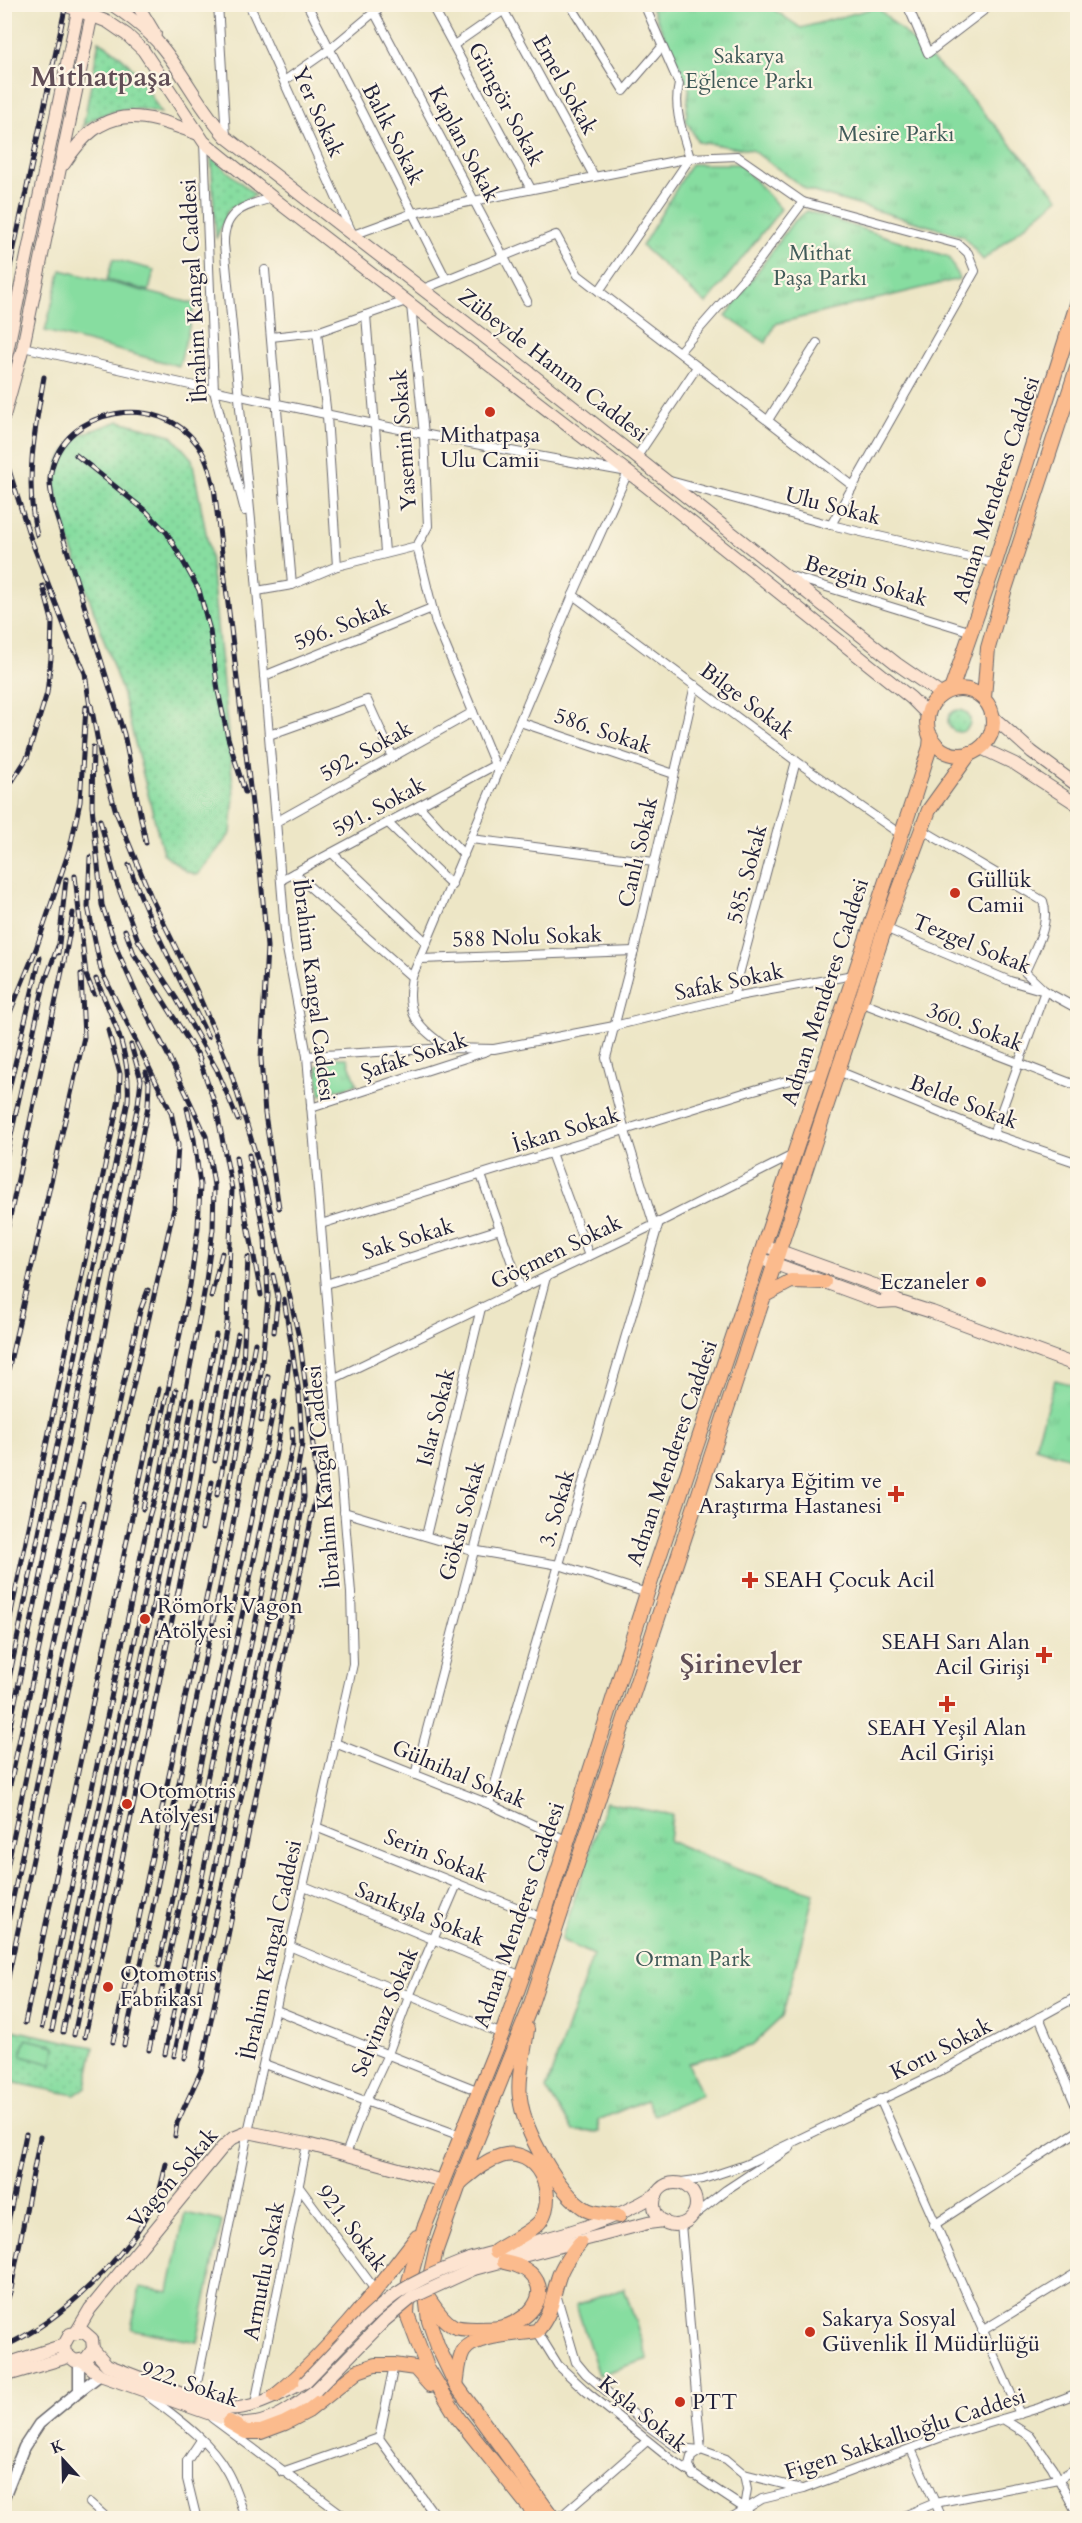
<svg xmlns="http://www.w3.org/2000/svg" width="1082" height="2523" font-family="Cardo,serif">
	<style>
		.grass { fill: url(#grass-dots); stroke: #54806e; stroke-width: 1.5 }
		.park { fill: url(#park-tufts); stroke: #54806e; stroke-width: 1.5 }
		.garden { fill: #87dda0; stroke: #54806e; stroke-width: 1.5 }
		.lines { fill: none; stroke-linecap: round; stroke-linejoin: round }
		.minor-casing { stroke: #69676c; stroke-width: 10 }
		.tertiary-casing { stroke: #69676c; stroke-width: 13 }
		.secondary-casing { stroke: #69676c; stroke-width: 14 }
		.primary-casing { stroke: #69676c; stroke-width: 16 }
		.minor { stroke: #fff; stroke-width: 8 }
		.tertiary { stroke: #fff; stroke-width: 10 }
		.secondary { stroke: #fde4d1; stroke-width: 12 }
		.primary { stroke: #fbbb8d; stroke-width: 14 }
		.rail-casing { stroke: #22223b; stroke-width: 5 }
		.rail { stroke: #fcf5e5; stroke-width: 3; stroke-dasharray: 9; stroke-linecap: butt }
		.secondary-bridge-casing { stroke: #69676c; stroke-width: 14; stroke-linecap: butt }
		.secondary-bridge { stroke: #fde4d1; stroke-width: 12 }
		.poi-dot { fill: #c8321e; stroke: #fcf5e5; stroke-width: 2 }
		.labels { text-anchor: middle; dominant-baseline: central; stroke-width: 4.5; stroke-linejoin: round; paint-order: stroke }
		.park-label { font-size: 22px; fill: #405a59; stroke: #fcf5e5 }
		.street-label { font-size: 22px; fill: #22223b; stroke: #fcf5e5 }
		.poi-label { font-size: 22px; fill: #22223b; stroke: #fcf5e5; text-anchor: start }
		.district-label { font-size: 28px; font-weight: bold; fill: #604e56; stroke: #fcf5e5 }
	</style>
	<defs>
		<pattern id="grass-dots" width="8" height="8" patternUnits="userSpaceOnUse" patternTransform="scale(1.5)"><rect width="8" height="8" fill="#87dda0"/><path d="M2 2h.1M6 6h.1" fill="none" stroke="#74bd8b" stroke-width="1.8" stroke-linecap="round"/></pattern>
		<pattern id="park-tufts" width="24" height="20" patternUnits="userSpaceOnUse" patternTransform="scale(1.5)"><rect width="24" height="20" fill="#87dda0"/><path d="M3 7l-1-3M5 7V3M7 7l1-3M15 17l-1-3M17 17v-4M19 17l1-3" fill="none" stroke="#74bd8b"/></pattern>
	</defs>
	<rect width="100%" height="100%" fill="#fcf5e5"/>
	<filter id="ink" filterUnits="userSpaceOnUse"><feTurbulence type="fractalNoise" baseFrequency=".0167" numOctaves="2"/><feDisplacementMap in="SourceGraphic" scale="12" xChannelSelector="R" yChannelSelector="G"/><feConvolveMatrix kernelMatrix="1 2 1 2 8 2 1 2 1" color-interpolation-filters="sRGB"/></filter>
	<filter id="wash" filterUnits="userSpaceOnUse"><feTurbulence type="fractalNoise" baseFrequency=".008" numOctaves="4" result="noise"/><feDisplacementMap in="SourceGraphic" scale="24" xChannelSelector="R" yChannelSelector="G"/><feGaussianBlur stdDeviation="1.35" result="paint"/><feColorMatrix in="noise" values="0 0 0 0 0 0 0 0 0 0 0 0 0 0 0 0 0 1.4 0 .05"/><feComposite in="paint" operator="in"/></filter>
	<g filter="url(#wash)">
		<rect width="100%" height="100%" fill="#ede6c6"/>
		<g class="grass">
			<path d="M99,41C129,57 145,84 161,113C135,105 103,109 83,127Z"/>
			<path d="M211,157L255,195L228,210L216,239Z"/>
			<path d="M119,421L171,435L192,459L210,554L234,795L231,833L197,875L186,871L163,853L122,692L68,537L55,489L59,461L77,436Z"/>
			<circle cx="959" cy="721" r="11"/>
			<path d="M12,2030L94,2047L86,2087L75,2095L11,2082C0,2064 8,2050 12,2030Z"/>
		</g>
		<g class="park">
			<path d="M650,5H767L801,28L877,7L959,85L1059,198L983,260L963,236L807,190L752,150L698,142L686,120L689,88Z"/>
			<path d="M691,164H740L781,209L706,304L642,246Z"/>
			<path d="M807,211L949,257L959,279L775,324L766,343L726,316L792,223Z"/>
			<path d="M327,1058H347L357,1084L320,1095L317,1066Z"/>
			<path d="M1055,1380L1077,1386V1460L1035,1447Z"/>
			<path d="M606,1802L672,1815L669,1841L739,1870L814,1893L782,2017L751,2046L688,2063L702,2095L654,2115L646,2100L598,2120L599,2132L573,2131L546,2089L593,1955L561,1940Z"/>
		</g>
		<g class="garden">
			<path d="M113,259L154,270L149,291L107,280Z"/>
			<path d="M61,270L195,304L179,366L45,331Z"/>
			<path d="M26,2039L56,2046L52,2064L21,2056Z"/>
			<path d="M185,2213L222,2221L197,2342L131,2329L140,2287L169,2292Z"/>
			<path d="M624,2288L648,2359L599,2375L576,2305Z"/>
		</g>
	</g>
	<g filter="url(#ink)">
		<g class="lines">
			<defs>
				<g id="minor">
					<path d="M218,4L226,137"/>
					<path d="M249,4L353,235L413,213L690,158L737,156L803,202"/>
					<path d="M307,4L446,279"/>
					<path d="M370,4L527,301"/>
					<path d="M431,4L531,189"/>
					<path d="M570,4L624,91L661,48"/>
					<path d="M907,4L928,53L992,4"/>
					<path d="M504,11L594,176"/>
					<path d="M910,11L918,4"/>
					<path d="M454,45L513,4"/>
					<path d="M284,81L330,49L384,4"/>
					<path d="M204,142L214,391L245,511"/>
					<path d="M265,270L292,585"/>
					<path d="M423,289L556,235L578,275L853,486"/>
					<path d="M599,291L690,158C683,134 673,109 679,84L644,4"/>
					<path d="M411,305L424,435L428,526L417,546L436,623L498,772"/>
					<path d="M366,315L385,552"/>
					<path d="M317,332L327,416L337,566"/>
					<path d="M271,337L317,332L406,301"/>
					<path d="M23,347C224,394 425,437 628,472L573,595L412,977C404,1015 419,1027 447,1048"/>
					<path d="M679,352L758,262L803,202L958,244L968,253L975,271L831,525"/>
					<path d="M768,420L817,343"/>
					<path d="M636,458L697,367"/>
					<path d="M670,481L831,525L995,563"/>
					<path d="M791,576L972,632"/>
					<path d="M257,591L292,585L337,566L417,546"/>
					<path d="M573,595L796,761L900,834"/>
					<path d="M264,676L432,608"/>
					<path d="M520,722L674,774"/>
					<path d="M269,735L367,700L393,757"/>
					<path d="M419,806L464,855"/>
					<path d="M276,822L473,712"/>
					<path d="M388,823L452,885"/>
					<path d="M921,829L1043,901C1051,925 1034,950 1025,972L1045,991"/>
					<path d="M471,839L654,862"/>
					<path d="M332,853L427,943"/>
					<path d="M294,873L412,977"/>
					<path d="M281,880L495,765"/>
					<path d="M885,928L1010,981L1045,991L1078,1009"/>
					<path d="M421,959L634,951"/>
					<path d="M733,997L796,761"/>
					<path d="M860,1002L1078,1086"/>
					<path d="M307,1056L447,1048L494,1049L614,1026L733,997L853,975"/>
					<path d="M838,1071L993,1134L1078,1163"/>
					<path d="M311,1108L487,1051"/>
					<path d="M993,1134L1045,991"/>
					<path d="M551,1153L589,1256"/>
					<path d="M481,1175L521,1289"/>
					<path d="M321,1224L747,1092L822,1071"/>
					<path d="M654,1225L625,1131L606,1058L634,951L695,685"/>
					<path d="M326,1284L500,1229"/>
					<path d="M333,1379L654,1225L793,1155"/>
					<path d="M344,1512L472,1550L559,1565L647,1593"/>
					<path d="M426,1536L481,1308"/>
					<path d="M335,1743L489,1804L568,1841"/>
					<path d="M415,1775L546,1277"/>
					<path d="M489,1804L659,1222"/>
					<path d="M316,1827L543,1918"/>
					<path d="M304,1886L522,1976"/>
					<path d="M289,1946L502,2034"/>
					<path d="M276,2010L479,2091"/>
					<path d="M1039,2017L1078,2111"/>
					<path d="M264,2064L461,2136"/>
					<path d="M880,2099L1020,2414"/>
					<path d="M346,2154L366,2101L388,2054L410,1994L457,1884"/>
					<path d="M674,2183L703,2179L745,2165L937,2073L1078,1996"/>
					<path d="M299,2187L376,2291"/>
					<path d="M692,2217L726,2190L790,2148"/>
					<path d="M681,2224L701,2450"/>
					<path d="M934,2225L1078,2131"/>
					<path d="M556,2294L576,2362L586,2374L649,2427L678,2448L701,2450L726,2459L744,2474L802,2489"/>
					<path d="M537,2331L558,2365L587,2392L673,2461L744,2508L753,2518"/>
					<path d="M982,2331L1078,2272"/>
					<path d="M147,2395C174,2416 209,2439 226,2470C235,2485 240,2502 245,2518"/>
					<path d="M194,2398L248,2132L353,1664L351,1593L307,1056L286,943L253,541L224,244C223,211 245,205 273,198"/>
					<path d="M255,2404L307,2144"/>
					<path d="M212,2418L347,2518"/>
					<path d="M1003,2419L1030,2436L1052,2467L1078,2515"/>
					<path d="M379,2438L437,2518"/>
					<path d="M911,2449L942,2518"/>
					<path d="M282,2472L379,2438L394,2365"/>
					<path d="M693,2476L689,2465L691,2457L701,2450"/>
					<path d="M90,2503L107,2518"/>
					<path d="M744,2508L747,2489L744,2474"/>
					<path d="M195,2518L196,2516L187,2479V2461L201,2440"/>
					<path d="M559,2518L647,2441"/>
					<path d="M731,2518L762,2499L803,2489L939,2438L1039,2408L1078,2393"/>
					<path d="M899,2518L935,2503L1058,2479L1078,2467"/>
				</g>
				<g id="tertiary">
					<path d="M79,2391L100,2375"/>
					<path d="M4,2497L24,2447L39,2424L79,2391V2361"/>
				</g>
				<g id="secondary">
					<path d="M62,4L108,22L127,35L143,50L204,142L273,198L646,486L911,698L928,715"/>
					<path d="M111,4C129,16 147,29 161,46C185,75 200,109 226,137L500,349L897,664L942,695"/>
					<path d="M137,4L155,34"/>
					<path d="M64,164C103,103 138,111 198,134"/>
					<path d="M4,366L79,6"/>
					<path d="M4,416L23,347L94,4"/>
					<path d="M993,717L1032,752L1078,786"/>
					<path d="M981,748L1015,764L1078,805"/>
					<path d="M763,1245L883,1288L897,1301"/>
					<path d="M759,1258L879,1302L897,1301L932,1312L1078,1366"/>
					<circle cx="675" cy="2204" r="21"/>
					<path d="M469,2259C536,2240 596,2231 657,2194"/>
					<path d="M474,2269L648,2223L664,2221"/>
					<path d="M77,2331L90,2309L222,2148L233,2138L248,2132L307,2144L443,2181"/>
					<path d="M93,2349L86,2359L75,2361L65,2353L64,2345L70,2334L84,2332L92,2339L93,2349L107,2365L216,2407C248,2414 277,2395 305,2382"/>
					<path d="M83,2361L100,2375L239,2424C270,2426 293,2407 316,2390"/>
					<path d="M4,2365L64,2345"/>
					<path d="M4,2376L68,2357"/>
				</g>
				<g id="primary">
					<circle cx="960" cy="722" r="33"/>
					<path d="M951,690L995,563L1078,301"/>
					<path d="M984,698L988,648L1004,592L1078,365"/>
					<path d="M765,1295L791,1281L824,1282"/>
					<path d="M527,2029C525,2049 517,2078 520,2098C524,2131 558,2193 587,2210C595,2214 609,2214 619,2216"/>
					<path d="M462,2181C474,2171 485,2161 501,2156C537,2146 558,2193 541,2220C535,2230 506,2244 496,2251"/>
					<path d="M428,2298C435,2308 442,2320 453,2326C459,2329 469,2329 476,2329C483,2329 492,2329 499,2328C524,2324 555,2296 530,2273C522,2266 513,2264 504,2262"/>
					<path d="M456,2385C458,2375 458,2361 463,2352C472,2335 519,2334 537,2331C553,2311 551,2301 558,2279C562,2265 571,2254 580,2243"/>
					<path d="M275,2396C330,2351 374,2293 417,2237"/>
					<path d="M229,2422L246,2432H261L285,2423L308,2411L358,2371L375,2365H394L415,2368L430,2385"/>
					<path d="M538,2518L458,2418L427,2367L407,2314L409,2281L424,2228L502,2034L543,1918L647,1593L914,797L930,747L931,736"/>
					<path d="M553,2518L456,2385L438,2347L429,2321L426,2295L436,2250L460,2182L529,2010L885,928L929,810L970,753"/>
				</g>
			</defs>
			<use href="#minor" class="minor-casing"/>
			<use href="#tertiary" class="tertiary-casing"/>
			<use href="#secondary" class="secondary-casing"/>
			<use href="#primary" class="primary-casing"/>
			<use href="#minor" class="minor"/>
			<use href="#tertiary" class="tertiary"/>
			<use href="#secondary" class="secondary"/>
			<use href="#primary" class="primary"/>
			<defs>
				<g id="rail">
					<path d="M4,295L66,4"/>
					<path d="M4,454L29,534L74,651"/>
					<path d="M76,455L147,512L167,533L199,590L210,631L218,691L228,738L245,792"/>
					<path d="M37,535C24,484 35,428 44,377"/>
					<path d="M73,645L85,673L91,714"/>
					<path d="M91,705L101,758L116,812L151,897L195,987L228,1063L263,1178L300,1342L318,1485L201,2071L177,2123L175,2136"/>
					<path d="M4,794L27,758L47,693L51,658L52,620L43,586"/>
					<path d="M100,820L116,881L138,940L176,998L217,1070L238,1120"/>
					<path d="M146,843L124,734L54,508C52,496 48,483 51,472C64,406 160,392 197,444C207,457 210,472 214,487L261,879L267,947L261,1059L265,1114L279,1208"/>
					<path d="M129,865C150,926 181,980 208,1037"/>
					<path d="M75,876L86,975L94,994"/>
					<path d="M125,930L134,954L200,1059"/>
					<path d="M58,953L66,879"/>
					<path d="M4,1027L36,949L70,848L80,802L86,707"/>
					<path d="M4,1110L40,958"/>
					<path d="M236,1157L249,1236"/>
					<path d="M4,1167L44,984L58,946"/>
					<path d="M249,1229L261,1295"/>
					<path d="M4,1245L66,952L73,913"/>
					<path d="M273,1275L278,1296L274,1332"/>
					<path d="M211,1297L222,1253"/>
					<path d="M4,1388L84,1037L81,974"/>
					<path d="M261,1421L268,1376"/>
					<path d="M215,1461L238,1334"/>
					<path d="M217,1495L243,1365L248,1257"/>
					<path d="M143,1509L190,1286L198,1228L200,1185L194,1139L187,1108"/>
					<path d="M202,1529L212,1482"/>
					<path d="M4,1646L119,1099L120,1074L108,1030"/>
					<path d="M4,1703L128,1101C131,1054 114,1021 96,979"/>
					<path d="M4,1755L138,1104L141,1080L131,1045"/>
					<path d="M4,1813L78,1465L148,1106L149,1083L146,1072"/>
					<path d="M4,1882L83,1503"/>
					<path d="M4,1941L95,1506L140,1311L148,1290"/>
					<path d="M159,1966L275,1402"/>
					<path d="M4,1997L120,1444L174,1208L178,1145L171,1112L101,970L88,907L90,857"/>
					<path d="M25,2023L159,1389"/>
					<path d="M42,2027L149,1517L159,1483L176,1390"/>
					<path d="M52,2030L168,1485L205,1288L213,1229L214,1185L206,1136L169,1057L137,995L118,952L102,905L92,806L93,747"/>
					<path d="M63,2032L178,1486L193,1400"/>
					<path d="M74,2035L188,1489L216,1335"/>
					<path d="M85,2037L199,1491L227,1323L232,1189L216,1107L197,1053"/>
					<path d="M113,2042L220,1533L255,1343"/>
					<path d="M124,2045L231,1535L261,1373L268,1296L265,1238L249,1155"/>
					<path d="M149,2050L258,1541L278,1443L289,1361"/>
					<path d="M165,2054L293,1443L292,1428"/>
					<path d="M174,2056L284,1546L302,1444L299,1393L284,1299"/>
					<path d="M185,2058L295,1548L304,1497L303,1473"/>
					<path d="M4,2141L7,2130"/>
					<path d="M4,2242L26,2134"/>
					<path d="M4,2310L11,2289L40,2137"/>
					<path d="M4,2346C60,2323 129,2254 156,2200C161,2190 163,2176 166,2164"/>
				</g>
			</defs>
			<use href="#rail" class="rail-casing"/>
			<use href="#rail" class="rail"/>
			<defs>
				<g id="secondary-bridge">
					<path d="M305,2382C332,2355 357,2325 387,2301C410,2282 442,2270 469,2259"/>
					<path d="M316,2390L384,2321L413,2297L474,2269"/>
				</g>
			</defs>
			<use href="#secondary-bridge" class="secondary-bridge-casing"/>
			<use href="#secondary-bridge" class="secondary-bridge"/>
		</g>
	</g>
	<g class="poi-dot">
		<circle cx="490" cy="412" r="6"/>
		<circle cx="955" cy="893" r="6"/>
		<circle cx="981" cy="1282" r="6"/>
		<path d="M893 1485h6v6h6v6h-6v6h-6v-6h-6v-6h6z"/>
		<path d="M747 1571h6v6h6v6h-6v6h-6v-6h-6v-6h6z"/>
		<circle cx="145" cy="1619" r="6"/>
		<path d="M1041 1646h6v6h6v6h-6v6h-6v-6h-6v-6h6z"/>
		<path d="M944 1695h6v6h6v6h-6v6h-6v-6h-6v-6h6z"/>
		<circle cx="127" cy="1804" r="6"/>
		<circle cx="108" cy="1987" r="6"/>
		<circle cx="810" cy="2332" r="6"/>
		<circle cx="680" cy="2402" r="6"/>
	</g>
	<g class="labels">
		<g class="park-label">
			<text x="749" y="56">Sakarya<tspan x="749" dy="25">Eğlence Parkı</tspan></text>
			<text x="896" y="134">Mesire Parkı</text>
			<text x="820" y="253">Mithat<tspan x="820" dy="25">Paşa Parkı</tspan></text>
			<text x="693" y="1959">Orman Park</text>
		</g>
		<g class="street-label">
			<text transform="translate(565 85) rotate(61)">Emel Sokak</text>
			<text transform="translate(506 104) rotate(62)">Güngör Sokak</text>
			<text transform="translate(318 112) rotate(66)">Yer Sokak</text>
			<text transform="translate(393 134) rotate(63)">Balık Sokak</text>
			<text transform="translate(464 144) rotate(62)">Kaplan Sokak</text>
			<text transform="translate(194 291) rotate(-93)">İbrahim Kangal Caddesi</text>
			<text transform="translate(553 365) rotate(38)">Zübeyde Hanım Caddesi</text>
			<text transform="translate(404 440) rotate(-94)">Yasemin Sokak</text>
			<text transform="translate(996 490) rotate(-72)">Adnan Menderes Caddesi</text>
			<text transform="translate(833 506) rotate(14)">Ulu Sokak</text>
			<text transform="translate(866 581) rotate(17)">Bezgin Sokak</text>
			<text transform="translate(342 625) rotate(-22)">596. Sokak</text>
			<text transform="translate(747 701) rotate(37)">Bilge Sokak</text>
			<text transform="translate(603 731) rotate(19)">586. Sokak</text>
			<text transform="translate(366 751) rotate(-29)">592. Sokak</text>
			<text transform="translate(379 807) rotate(-28)">591. Sokak</text>
			<text transform="translate(638 852) rotate(-77)">Canlı Sokak</text>
			<text transform="translate(747 874) rotate(-75)">585. Sokak</text>
			<text transform="translate(527 937) rotate(-2)">588 Nolu Sokak</text>
			<text transform="translate(972 944) rotate(22)">Tezgel Sokak</text>
			<text transform="translate(729 982) rotate(-12)">Safak Sokak</text>
			<text transform="translate(314 990) rotate(83)">İbrahim Kangal Caddesi</text>
			<text transform="translate(825 992) rotate(-72)">Adnan Menderes Caddesi</text>
			<text transform="translate(975 1027) rotate(21)">360. Sokak</text>
			<text transform="translate(414 1056) rotate(-18)">Şafak Sokak</text>
			<text transform="translate(964 1102) rotate(21)">Belde Sokak</text>
			<text transform="translate(566 1130) rotate(-17)">İskan Sokak</text>
			<text transform="translate(408 1239) rotate(-17)">Sak Sokak</text>
			<text transform="translate(556 1252) rotate(-26)">Göçmen Sokak</text>
			<text transform="translate(436 1417) rotate(-76)">Islar Sokak</text>
			<text transform="translate(672 1453) rotate(-71)">Adnan Menderes Caddesi</text>
			<text transform="translate(323 1477) rotate(-95)">İbrahim Kangal Caddesi</text>
			<text transform="translate(557 1508) rotate(-74)">3. Sokak</text>
			<text transform="translate(462 1521) rotate(-75)">Göksu Sokak</text>
			<text transform="translate(459 1774) rotate(23)">Gülnihal Sokak</text>
			<text transform="translate(436 1856) rotate(22)">Serin Sokak</text>
			<text transform="translate(420 1914) rotate(22)">Sarıkışla Sokak</text>
			<text transform="translate(519 1915) rotate(-71)">Adnan Menderes Caddesi</text>
			<text transform="translate(271 1950) rotate(-78)">İbrahim Kangal Caddesi</text>
			<text transform="translate(385 2012) rotate(-67)">Selvinaz Sokak</text>
			<text transform="translate(941 2049) rotate(-27)">Koru Sokak</text>
			<text transform="translate(173 2178) rotate(-49)">Vagon Sokak</text>
			<text transform="translate(352 2228) rotate(53)">921. Sokak</text>
			<text transform="translate(264 2271) rotate(-79)">Armutlu Sokak</text>
			<text transform="translate(190 2384) rotate(19)">922. Sokak</text>
			<text transform="translate(643 2414) rotate(39)">Kışla Sokak</text>
			<text transform="translate(905 2434) rotate(-18)">Figen Sakkallıoğlu Caddesi</text>
		</g>
		<g class="poi-label">
			<text x="490" y="435" text-anchor="middle">Mithatpaşa<tspan x="490" dy="25">Ulu Camii</tspan></text>
			<text x="967" y="880">Güllük<tspan x="967" dy="25">Camii</tspan></text>
			<text x="969" y="1282" text-anchor="end">Eczaneler</text>
			<text x="882" y="1481" text-anchor="end">Sakarya Eğitim ve<tspan x="882" dy="25">Araştırma Hastanesi</tspan></text>
			<text x="764" y="1580">SEAH Çocuk Acil</text>
			<text x="157" y="1606">Römork Vagon<tspan x="157" dy="25">Atölyesi</tspan></text>
			<text x="1030" y="1642" text-anchor="end">SEAH Sarı Alan<tspan x="1030" dy="25">Acil Girişi</tspan></text>
			<text x="947" y="1728" text-anchor="middle">SEAH Yeşil Alan<tspan x="947" dy="25">Acil Girişi</tspan></text>
			<text x="139" y="1791">Otomotris<tspan x="139" dy="25">Atölyesi</tspan></text>
			<text x="120" y="1974">Otomotris<tspan x="120" dy="25">Fabrikası</tspan></text>
			<text x="822" y="2319">Sakarya Sosyal<tspan x="822" dy="25">Güvenlik İl Müdürlüğü</tspan></text>
			<text x="692" y="2402">PTT</text>
		</g>
		<g class="district-label">
			<text x="101" y="77">Mithatpaşa</text>
			<text x="741" y="1664">Şirinevler</text>
		</g>
	</g>
	<rect width="1082" height="2523" fill="none" stroke="#fcf5e5" stroke-width="24"/>
	<g transform="translate(63 2460) rotate(338)" stroke="#fcf5e5" stroke-width="4.5" paint-order="stroke">
	<path d="M0-4.5L10 22L0 15L-10 22Z" fill="#22223b"/>
	<text y="-9" font-size="16" font-weight="bold" text-anchor="middle" fill="#22223b">K</text>
	</g>
</svg>
